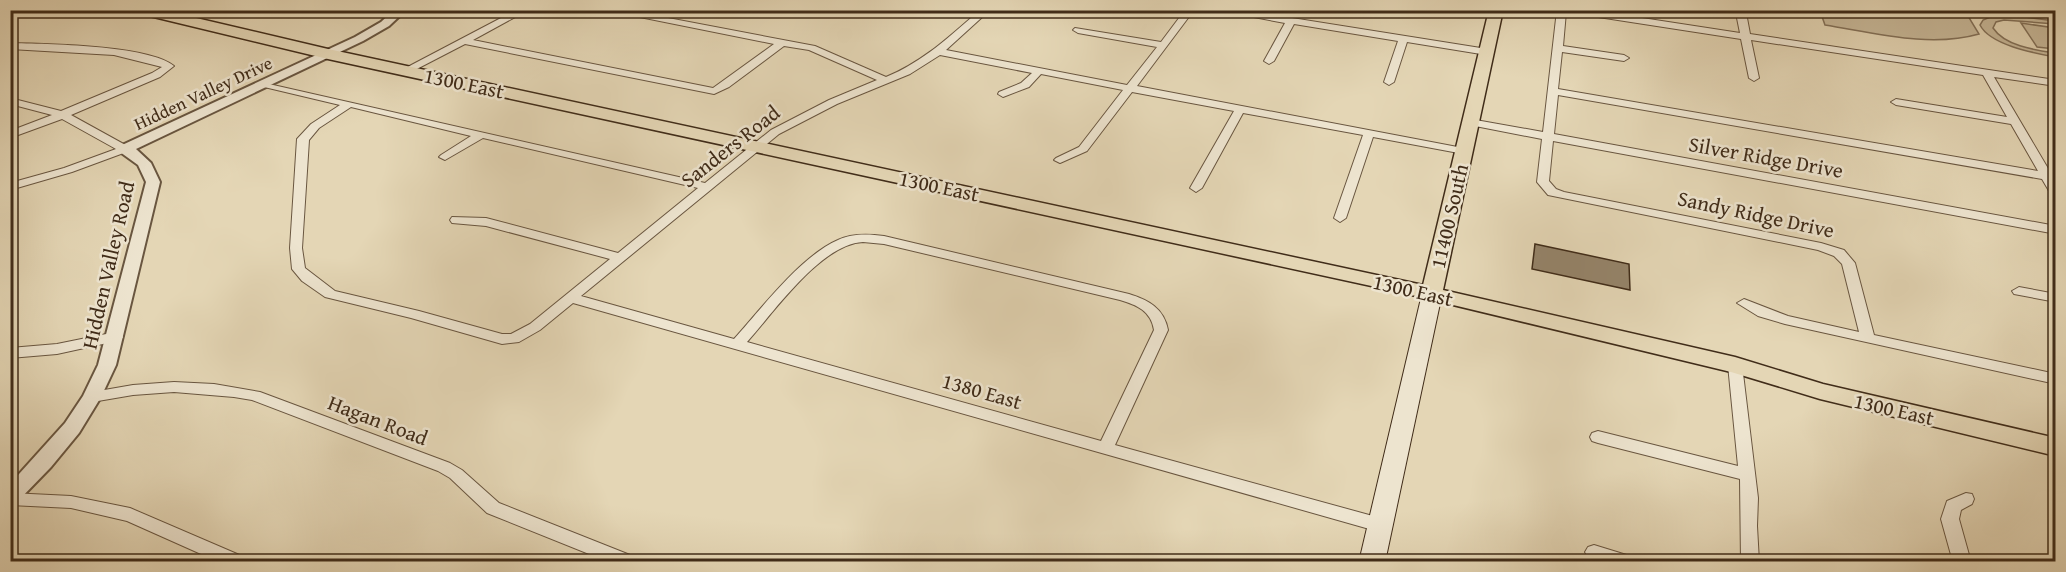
<svg xmlns="http://www.w3.org/2000/svg" width="2066" height="572" font-family="'Gentium Book Plus',serif">
	<style>
		.green { fill: #c8b99a; stroke: #84725a; stroke-width: 1.5 }
		.building { fill: #95846a; stroke: #402c19; stroke-width: 1.5 }
		.lines { fill: none; stroke-linecap: round; stroke-linejoin: round }
		.minor-casing { stroke: #695640; stroke-width: 2 }
		.tertiary-casing { stroke: #695640; stroke-width: 4 }
		.secondary-casing { stroke: #402c19; stroke-width: 2 }
		.primary-casing { stroke: #402c19; stroke-width: 3 }
		.minor { fill: #ede4cf; fill-rule: evenodd }
		.tertiary { fill: #ede4cf; fill-rule: evenodd }
		.secondary { fill: #ede4cf; fill-rule: evenodd }
		.primary { fill: #e4d6b5; fill-rule: evenodd }
		.labels { text-anchor: middle; dominant-baseline: central; stroke-width: 5; stroke-linejoin: round; paint-order: stroke }
		.far-street-label { font-size: 18px; fill: #402c19; stroke: #ede4cf }
		.street-label { font-size: 21px; fill: #402c19; stroke: #ede4cf }
	</style>
	<rect width="100%" height="100%" fill="#e4d6b5"/>
	<filter id="stains"><feTurbulence type="fractalNoise" baseFrequency=".00333" numOctaves="4"/><feColorMatrix values="0 0 0 0 .2 0 0 0 0 .09 0 0 0 0 .02 0 0 0 .5 -.17"/></filter>
	<radialGradient id="worn" r=".72"><stop offset=".6" stop-color="#630" stop-opacity="0"/><stop offset="1" stop-color="#630" stop-opacity=".3"/></radialGradient>
	<g class="green">
		<path d="M1820,11H1965L1979,34C1930,48 1875,33 1825,25Z"/>
		<path d="M1981,11L2055,21V24L2004,20L1996,22L1993,28C2005,46 2035,50 2055,53V57C2034,53 1990,45 1980,25L1983,20L1993,16L1983,14Z"/>
		<path d="M2021,23L2055,28V49L2037,47Z"/>
	</g>
	<path class="building" d="M1535,244L1629,264L1630,290L1532,269Z"/>
	<g class="lines">
		<defs>
			<g id="minor">
				<path d="M313,10H400L404,13L399,16L317,13Z"/>
				<path d="M516,10H528L473,40L713,88L774,44L605,10H626L815,46L886,77C923,62 950,36 980,10H990L946,50L1127,85L1157,47L1078,33L1073,30L1075,28L1161,42L1185,10H1194L1137,86L1468,149L1470,151L1464,154L1373,137L1346,218L1340,222L1334,218L1363,135L1243,113L1202,188L1196,192L1190,188L1234,111L1132,92L1087,151L1060,163L1054,160L1056,158L1079,147L1123,90L1041,74L1029,87L1003,97L998,94L999,92L1021,83L1032,73L940,55L910,74L837,104L779,134L581,296L734,339C761,309 801,256 838,240C852,233 869,234 884,236L1129,294C1148,300 1164,308 1168,330L1115,445L1380,518L1386,520L1389,525L1386,530L1380,532L573,303L540,330L519,342L502,344L411,318L325,297L302,281L292,269L290,248L297,139L311,124L340,105L260,86V82L705,183L771,130L829,100L877,80L809,50L784,46L729,87L714,94L465,44L409,73L405,74L400,71ZM351,107L471,136L441,155L439,157L445,160L483,138L698,188L618,253L486,218L452,217L450,220L452,223L486,226L610,259L530,324L511,334H502L419,311L335,291L305,268L302,248L309,140L319,128ZM863,242L884,244L1120,300C1137,305 1151,311 1154,330L1101,441L747,342C774,312 821,244 863,242Z"/>
				<path d="M1217,10H1241L1487,49L1492,52L1487,55L1407,42L1394,82L1389,85L1384,82L1398,41L1294,24L1274,61L1269,64L1264,61L1285,23Z"/>
				<path d="M1475,10H1496L1500,13L1495,16Z"/>
				<path d="M1557,10H1590L1740,33L1737,18L1741,10H1750L1747,18L1750,34L2056,80V86L1994,77L2056,182V196H2052L2042,179L1558,95L1554,134L2056,226V234L1553,141L1549,181L1556,189L1564,192L1821,243L1844,250L1855,263L1874,335L2056,374V384L1785,324L1758,316L1737,303L1744,299L1788,316L1859,332L1842,264L1834,256L1818,250L1548,195L1537,182L1542,139L1470,125L1465,122L1470,119L1543,132ZM1566,12L1741,39L1749,78L1754,81L1759,78L1751,40L1983,75L2007,117L1896,99L1891,102L1896,105L2011,124L2038,171L1558,89L1562,52L1624,61L1629,58L1624,55L1563,46Z"/>
				<path d="M10,43C46,44 149,45 174,66L160,77L71,115L129,147V151L72,172L10,190V183L64,168L116,149L62,119L10,138V131L52,115L10,104V98L61,111L152,73L162,67L114,55L10,49Z"/>
				<path d="M2019,287L2056,294V302L2014,294L2012,291Z"/>
				<path d="M116,332L121,334L123,337L121,340L57,354L10,358V348L57,344Z"/>
				<path d="M1735,360L1742,365L1758,498L1757,526L1759,562H1741L1740,479L1598,443L1592,441L1590,437L1592,433L1598,431L1738,466L1728,365Z"/>
				<path d="M174,382L214,384L260,392L450,463L462,470L499,503L635,557L638,562H609L487,513L450,478L438,471L252,400L234,397L174,392L133,395L92,402L87,401L84,397L87,393L133,385Z"/>
				<path d="M10,493L71,496L130,508L244,557L247,562H219L127,521L71,508L10,505Z"/>
				<path d="M1966,493L1972,494L1974,499L1972,504L1961,510L1959,519L1971,562H1953L1941,519L1947,501Z"/>
				<path d="M1594,545L1633,557L1636,562H1602L1588,557L1585,552L1588,547Z"/>
			</g>
			<path id="tertiary" d="M394,10H406L389,26L363,41L136,149L151,163L160,182L116,365L101,397L79,433L51,467L17,502L10,505V484L65,423L83,396L98,365L146,182L138,165L120,152L118,149L120,146L355,37L381,22Z"/>
			<path id="secondary" d="M1432,288L1439,290L1442,294L1385,562H1359L1422,294L1425,290Z"/>
			<path id="primary" d="M135,10H162L328,49L1423,285L1489,10H1503L1443,290L1735,357L1823,384L2056,438V456L1820,399L1731,372L1399,292L328,59L137,13Z"/>
		</defs>
		<use href="#minor" class="minor-casing"/>
		<use href="#tertiary" class="tertiary-casing"/>
		<use href="#secondary" class="secondary-casing"/>
		<use href="#primary" class="primary-casing"/>
		<use href="#minor" class="minor"/>
		<use href="#tertiary" class="tertiary"/>
		<use href="#secondary" class="secondary"/>
		<use href="#primary" class="primary"/>
	</g>
	<g class="labels">
		<g class="far-street-label">
			<text transform="translate(203 93) rotate(-25)">Hidden Valley Drive</text>
		</g>
		<g class="street-label">
			<text transform="translate(464 83) rotate(12)">1300 East</text>
			<text transform="translate(730 146) rotate(-38)">Sanders Road</text>
			<text transform="translate(1766 157) rotate(10)">Silver Ridge Drive</text>
			<text transform="translate(939 186) rotate(12)">1300 East</text>
			<text transform="translate(1756 214) rotate(12)">Sandy Ridge Drive</text>
			<text transform="translate(1449 216) rotate(-77)">11400 South</text>
			<text transform="translate(108 265) rotate(-77)">Hidden Valley Road</text>
			<text transform="translate(1413 290) rotate(13)">1300 East</text>
			<text transform="translate(982 391) rotate(16)">1380 East</text>
			<text transform="translate(1894 409) rotate(13)">1300 East</text>
			<text transform="translate(378 420) rotate(21)">Hagan Road</text>
		</g>
	</g>
	<rect width="2066" height="572" fill="none" stroke="#e4d6b5" stroke-width="36"/>
	<rect x="12" y="12" width="2042" height="548" fill="none" stroke="#402c19" stroke-width="3"/>
	<rect x="18" y="18" width="2030" height="536" fill="none" stroke="#402c19" stroke-width="1.5"/>
	<rect width="100%" height="100%" filter="url(#stains)"/>
	<rect width="100%" height="100%" fill="url(#worn)"/>
</svg>
